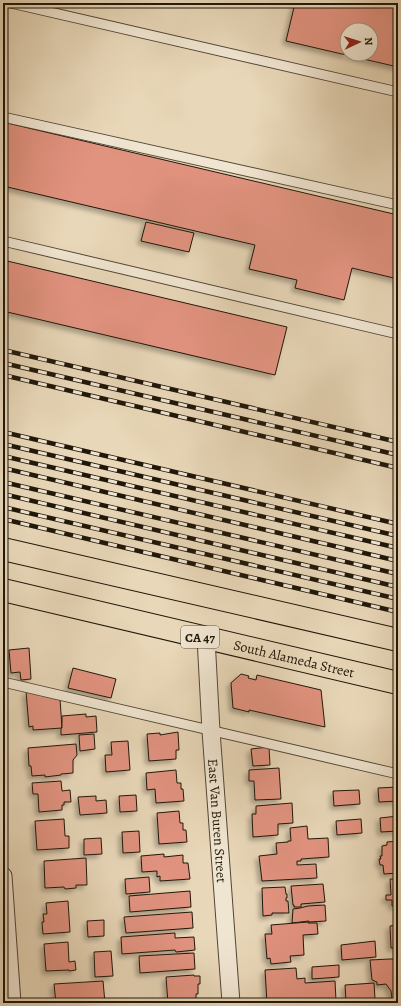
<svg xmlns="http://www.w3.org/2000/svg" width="401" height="1006" font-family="Alegreya,serif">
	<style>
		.building { fill: #e29380; stroke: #201709; fill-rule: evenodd; filter: url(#shadow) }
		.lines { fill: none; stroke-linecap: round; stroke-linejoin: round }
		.lane-casing { stroke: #524735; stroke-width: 11 }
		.street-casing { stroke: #524735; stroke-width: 19 }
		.primary-casing { stroke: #201709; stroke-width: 24 }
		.lane { stroke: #f0e5d1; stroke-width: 9 }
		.street { stroke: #f0e5d1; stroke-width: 17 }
		.primary { stroke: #e8d7b8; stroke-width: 22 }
		.rail-casing { stroke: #201709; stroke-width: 4.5 }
		.rail { stroke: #f0e5d1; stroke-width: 3; stroke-dasharray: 9; stroke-linecap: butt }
		.labels { text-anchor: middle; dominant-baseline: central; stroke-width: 4; stroke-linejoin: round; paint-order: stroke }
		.shield { fill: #f0e5d1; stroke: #5e5545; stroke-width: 1 }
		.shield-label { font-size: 13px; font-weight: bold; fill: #201709 }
		.street-label { font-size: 14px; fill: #201709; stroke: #f0e5d1 }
	</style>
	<defs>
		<filter id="shadow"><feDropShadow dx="-3.5" dy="3.5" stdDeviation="2" flood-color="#0004"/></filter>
	</defs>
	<rect width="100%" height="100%" fill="#e8d7b8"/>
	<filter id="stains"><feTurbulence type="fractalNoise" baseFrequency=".005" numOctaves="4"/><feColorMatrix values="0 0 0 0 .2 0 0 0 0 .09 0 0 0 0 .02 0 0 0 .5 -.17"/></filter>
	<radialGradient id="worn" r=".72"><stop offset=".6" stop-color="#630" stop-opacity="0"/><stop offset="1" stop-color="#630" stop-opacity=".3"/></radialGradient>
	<g class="building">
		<path d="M295,3H398V67L286,41ZM347,30H371V54H347Z"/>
		<path d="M3,122L398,215V279L352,268L344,300L295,288L297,280L249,269L255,245L3,186Z"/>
		<path d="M146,222L194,233L189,252L141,241Z"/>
		<path d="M3,260L287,327L275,375L3,311Z"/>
		<path d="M29,648L31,679L21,680L20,672L11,673L9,650Z"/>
		<path d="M73,668L116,679L111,698L68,688Z"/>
		<path d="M241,674L249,676L248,678L256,680L257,675L321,690L325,727L249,710V712L233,708L231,683Z"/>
		<path d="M26,691L60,699L62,728L33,730V726L29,727Z"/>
		<path d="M86,714V717L96,716L97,732L61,735V728H62V716Z"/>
		<path d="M178,732L179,750H176V759L149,761L147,734L160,733V735Z"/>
		<path d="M94,734L95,749L80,751L79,735Z"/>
		<path d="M128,741L130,770L106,772L105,755H112L111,742Z"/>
		<path d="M76,744L77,755L73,760V773L61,774V775L45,777V775L32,776L31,766H29L28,748Z"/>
		<path d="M269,747L270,765L253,766L251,749Z"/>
		<path d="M279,768L281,799L255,800L254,781H249V770Z"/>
		<path d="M176,770L177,783H181V789H183L184,801L156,803L155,789L147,790L146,773Z"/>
		<path d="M61,781L62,791L70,790L71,802H64V805H62V810L39,812L38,794H33L32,783Z"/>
		<path d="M398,787V801L379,802L378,788Z"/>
		<path d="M359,790L360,804L334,806L333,791Z"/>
		<path d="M136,795L137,811L120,812L119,796Z"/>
		<path d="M96,796V801L106,800L107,813L80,815L78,797Z"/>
		<path d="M292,803L293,823L278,824V835L253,837L252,814H256V806Z"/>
		<path d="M179,811L180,823H183V830H186L187,842L159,844L157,813Z"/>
		<path d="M398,816V831L381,832L380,818Z"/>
		<path d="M64,819L65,836H69V848L37,850L35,821Z"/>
		<path d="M361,819L362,833L337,835L336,821Z"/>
		<path d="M307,826L308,839L328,838L329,857L301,859V861H297V865L316,864L317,878L262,881L259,856L277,854L276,843L288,842V841H291L290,828Z"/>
		<path d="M139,831L140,852L123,853L122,832Z"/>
		<path d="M101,838L102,854L84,855V839Z"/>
		<path d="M398,841V873L384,874L383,865H380L379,859H381L380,856H382V846L387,845V842Z"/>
		<path d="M164,854V857L183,855V863H188L190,879L160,881V876L157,877V871L142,872L141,856Z"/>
		<path d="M86,858L87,885H76V888L65,889L64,887L45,888L44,861Z"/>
		<path d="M149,877L150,892L126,894L125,879Z"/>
		<path d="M390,879H398V906H392V900H386V895H391Z"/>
		<path d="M323,884L325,902L301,904V907H294V905H293L291,886Z"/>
		<path d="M285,887L286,894H287V898H286V901H288L289,913H272V915L263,916L262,888Z"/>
		<path d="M190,891L191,907L130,912L129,896Z"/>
		<path d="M68,901L70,932L43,934L42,922H44L43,914H47L46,903Z"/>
		<path d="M325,905L326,921L309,922V921L292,923L293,909L300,908L308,906Z"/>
		<path d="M192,912L193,928L126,933L124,917Z"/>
		<path d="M104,920V936L88,937L87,921Z"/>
		<path d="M308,922V923H317L318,934L303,935L304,955L290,956L291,962L271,964L270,958L267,959L265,934H272L271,925Z"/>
		<path d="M398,925V947L391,948L390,926Z"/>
		<path d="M175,933V938L194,937L195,950L176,952L175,950L122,954L121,937Z"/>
		<path d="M375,941L376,957L342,960L341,945Z"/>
		<path d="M68,942L69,962L75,961L76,970L69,971V970L46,971L44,944Z"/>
		<path d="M111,951L113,976L95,977L94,952Z"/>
		<path d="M194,953L195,969L140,973L139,956Z"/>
		<path d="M390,959H398V998L392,999L391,991L386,984L377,985V982L372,980L370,960Z"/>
		<path d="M339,965V977L312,979V967Z"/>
		<path d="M296,968L297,979L305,978V983L335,981L336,1000L288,1003H267L265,970Z"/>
		<path d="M194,975V976H200V984H198V994H196V1001L168,1003L166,977Z"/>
		<path d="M103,981L105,1003H56L54,984Z"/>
		<path d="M374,983L375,999L346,1001L345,985Z"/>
		<path d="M157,999V1003H142V1000Z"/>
	</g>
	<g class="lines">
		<defs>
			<g id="lane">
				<path d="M11,3L398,92"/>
				<path d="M3,117L398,205"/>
				<path d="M3,241L398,334"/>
				<path d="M3,682L398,774"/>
			</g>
			<g id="street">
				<path id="s1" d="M206,638L211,731L231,1003"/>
				<path d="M3,876L12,1003"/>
			</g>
			<g id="primary">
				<path d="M3,549L398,640"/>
				<path id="s2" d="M3,590L398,683"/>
			</g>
		</defs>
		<use href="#lane" class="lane-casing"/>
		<use href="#street" class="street-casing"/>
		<use href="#primary" class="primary-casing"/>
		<use href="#lane" class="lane"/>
		<use href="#street" class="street"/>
		<use href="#primary" class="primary"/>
		<defs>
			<g id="rail">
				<path d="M3,350L398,442"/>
				<path d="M3,363L398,455"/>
				<path d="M3,375L398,468"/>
				<path d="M3,432L398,524"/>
				<path d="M3,444L398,536"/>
				<path d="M3,456L398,548"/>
				<path d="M3,468L398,561"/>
				<path d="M3,482L398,574"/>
				<path d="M3,494L398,587"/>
				<path d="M3,507L398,599"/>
				<path d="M3,519L398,612"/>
			</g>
		</defs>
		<use href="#rail" class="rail-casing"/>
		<use href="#rail" class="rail"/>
	</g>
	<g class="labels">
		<rect class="shield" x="181" y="626" width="38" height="22" rx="3"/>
		<g class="shield-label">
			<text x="200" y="637">CA 47</text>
		</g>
		<g class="street-label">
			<text stroke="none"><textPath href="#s2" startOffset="299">South Alameda Street</textPath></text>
			<text stroke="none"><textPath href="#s1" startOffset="183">East Van Buren Street</textPath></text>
		</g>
	</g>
	<rect width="401" height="1006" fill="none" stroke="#e8d7b8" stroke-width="16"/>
	<rect x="4" y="4" width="393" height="998" fill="none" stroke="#201709" stroke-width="2"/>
	<rect x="8" y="8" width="385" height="990" fill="none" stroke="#201709"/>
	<g transform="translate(359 42) rotate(86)"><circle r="19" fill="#f0e5d1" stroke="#9d9381"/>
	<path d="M0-3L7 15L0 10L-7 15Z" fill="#8f2418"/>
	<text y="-6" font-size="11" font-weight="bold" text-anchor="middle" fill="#201709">N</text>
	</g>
	<rect width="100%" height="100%" filter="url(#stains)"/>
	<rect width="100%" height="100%" fill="url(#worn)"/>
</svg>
